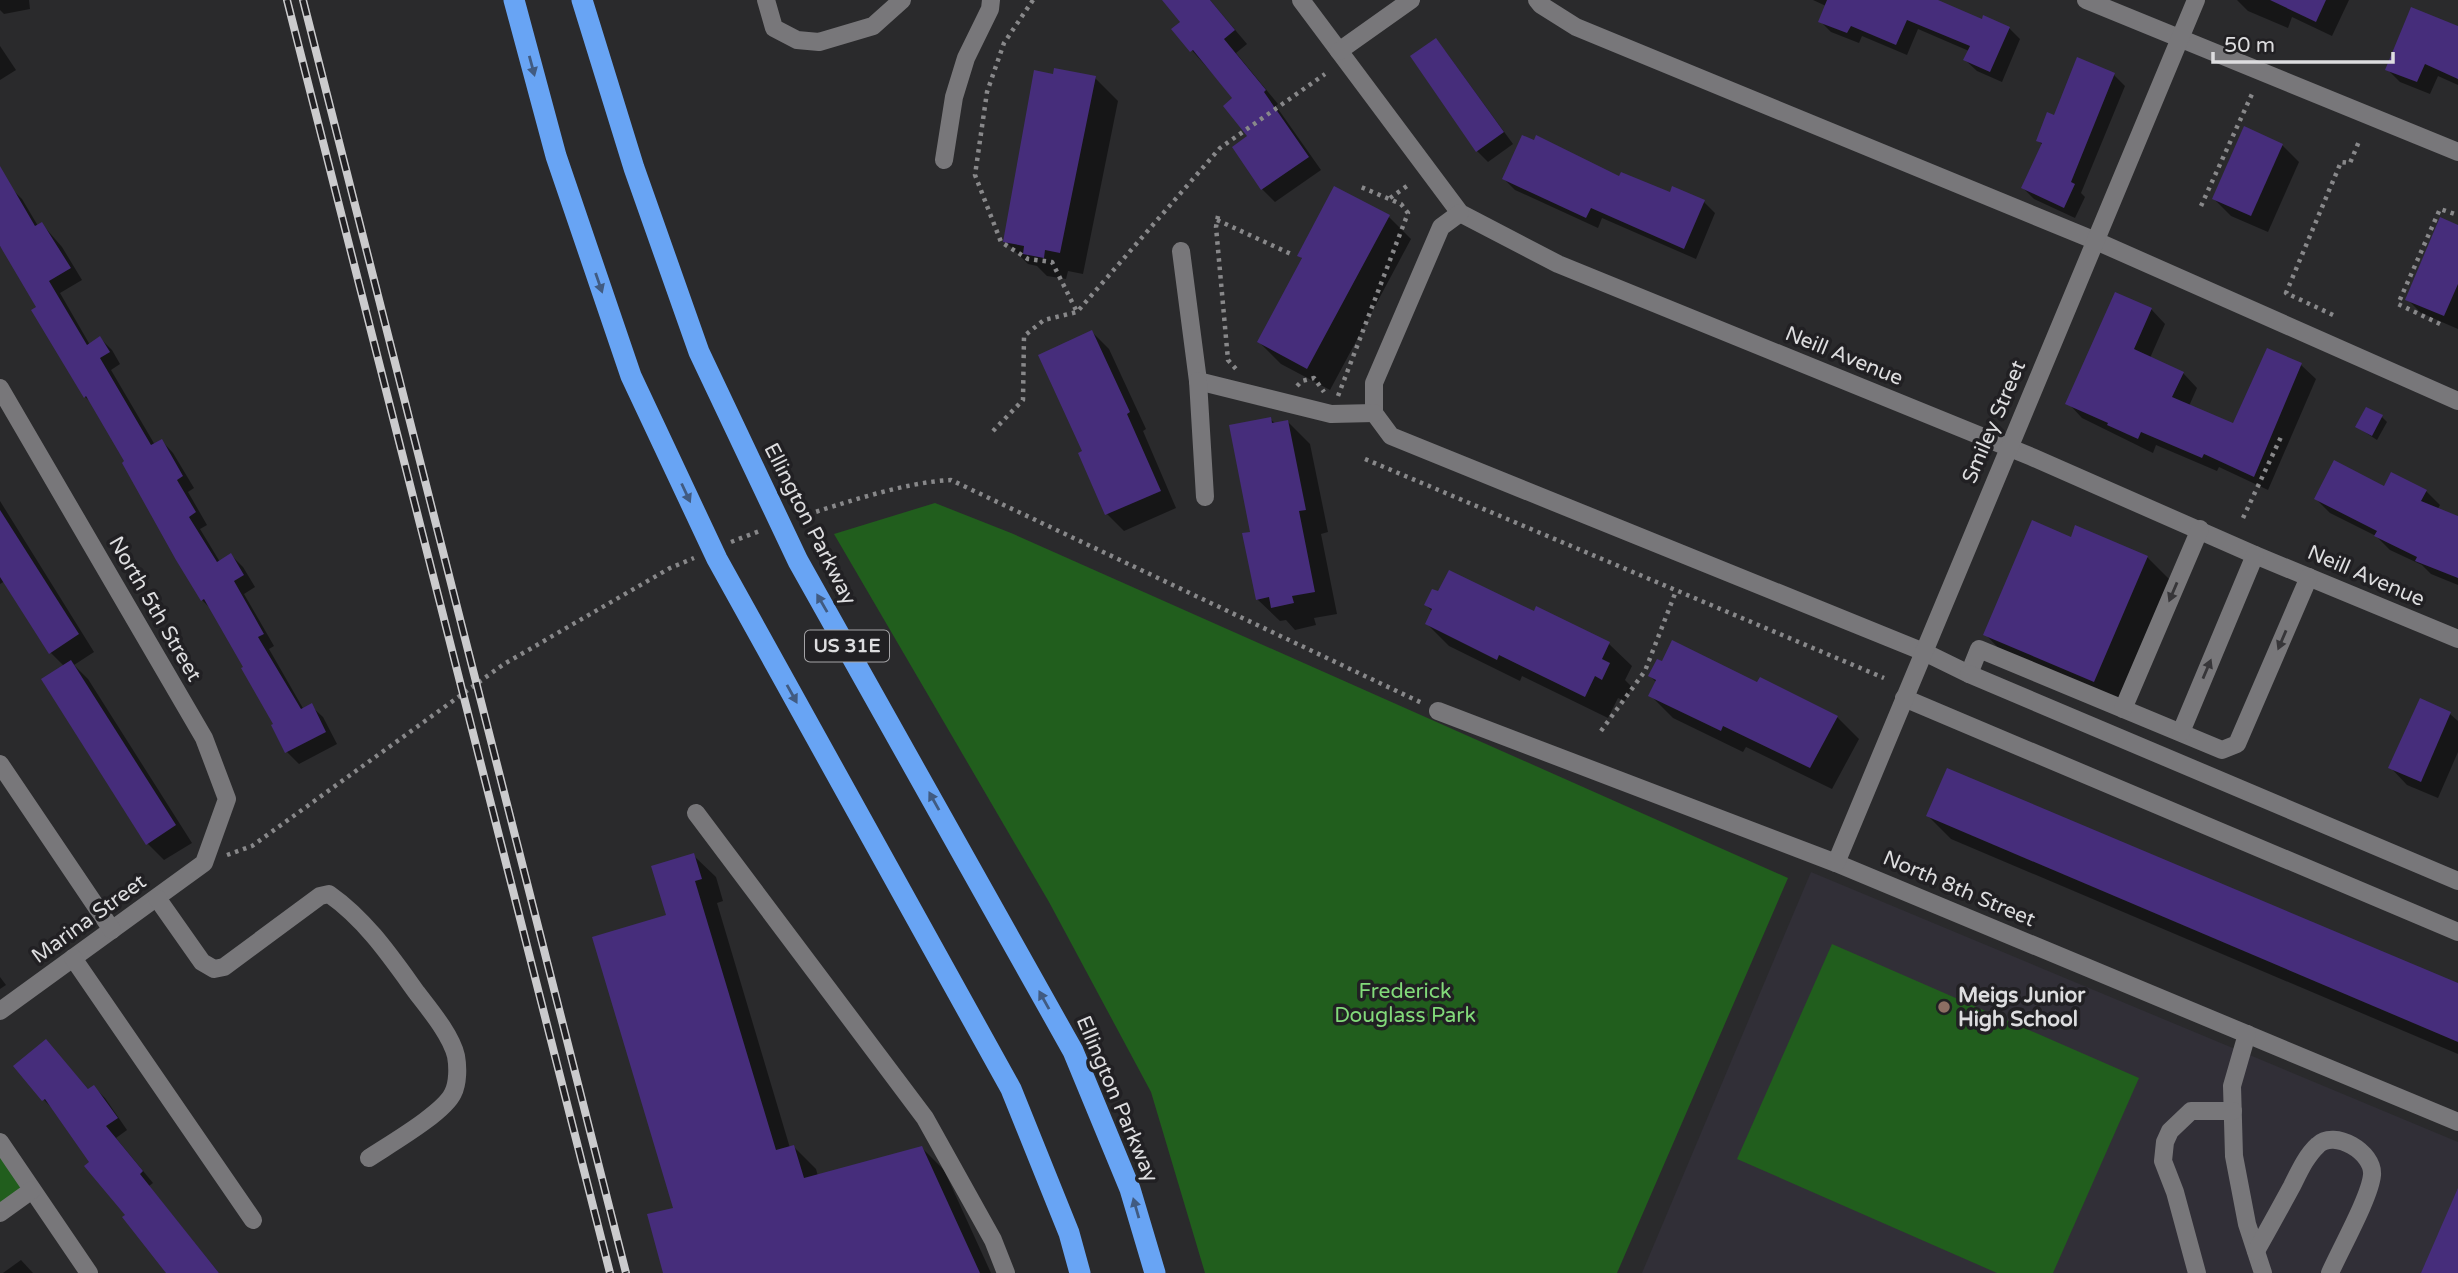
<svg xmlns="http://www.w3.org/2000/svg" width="2458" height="1273" font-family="'Varela Round',sans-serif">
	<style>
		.built { fill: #312f37 }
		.green { fill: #215e1d }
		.shadow { fill: #0007 }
		.building { fill: #462d7b }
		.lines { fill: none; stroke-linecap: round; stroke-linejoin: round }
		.path { stroke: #88888a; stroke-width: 4.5; stroke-dasharray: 3.5 5; stroke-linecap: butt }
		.minor { stroke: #78777a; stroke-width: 18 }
		.highway { stroke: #68a4f4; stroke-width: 21 }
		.rail-casing { stroke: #cbcbcd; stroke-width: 8 }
		.rail { stroke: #212023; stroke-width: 5; stroke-dasharray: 16; stroke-linecap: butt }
		.oneway { fill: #415b81 }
		.oneway2 { fill: #373639 }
		.education-dot { fill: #8d6e63; stroke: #212023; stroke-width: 2.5 }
		.labels { text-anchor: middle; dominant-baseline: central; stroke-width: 7; stroke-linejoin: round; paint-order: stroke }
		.shield { fill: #212023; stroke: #a5a4a7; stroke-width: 2 }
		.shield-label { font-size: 19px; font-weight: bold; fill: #dddddf }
		.street-label { font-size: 21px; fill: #dddddf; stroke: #212023 }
		.park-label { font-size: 21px; fill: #82da7a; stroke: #212023 }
		.poi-label { font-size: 21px; font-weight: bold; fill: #dddddf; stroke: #212023; text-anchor: start }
	</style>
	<rect width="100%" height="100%" fill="#2a2a2c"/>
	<path class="built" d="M1811,872L2458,1142V1273H1642Z"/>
	<g class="green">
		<path d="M935,503L1011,533L1788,878L1617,1273H1205L1151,1092L1049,902L834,534Z"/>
		<path d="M1832,944L2139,1078L2053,1273H1997L1737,1159Z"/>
		<path d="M0,1144L32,1190L0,1213Z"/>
	</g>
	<g class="shadow">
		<path d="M0,0H29L30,9L4,14L0,10Z"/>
		<path d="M1164,0H1210L1247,44L1236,53L1278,104L1276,106L1321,170L1275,202L1262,189L1250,137L1235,99L1173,29L1182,22Z"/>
		<path d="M1813,0H1930L1982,21L2009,28L2020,39L2002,82L1977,71L1965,60L1969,51L1918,29L1907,55L1862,36L1859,43L1831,32L1820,21L1826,6Z"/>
		<path d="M2237,0H2349L2332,36L2292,17L2288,28L2248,11Z"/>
		<path d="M2458,28V85L2438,76L2430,94L2400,82L2387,69Z"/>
		<path d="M1435,40L1446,52L1513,144L1488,162L1477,151Z"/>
		<path d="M0,46L16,70L0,80Z"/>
		<path d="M2078,60L2114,75L2125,86L2081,193L2085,197L2075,218L2034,199L2023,188L2043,146L2038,140L2054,117Z"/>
		<path d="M1055,76L1095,78L1118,101L1083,274L1068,271L1066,279L1047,276L1037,266L1028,264L1005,241Z"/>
		<path d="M2282,145L2299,162L2268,232L2231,216L2214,199Z"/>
		<path d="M1620,178L1704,202L1715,213L1696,259L1602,218L1598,228L1515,190L1504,179Z"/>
		<path d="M0,186L10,187L22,199L38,226L42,224L62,247L82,280L60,293L90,345L100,338L112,350L120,364L111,370L155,445L162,441L173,453L194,488L188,492L207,525L200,529L220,562L231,555L243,567L255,587L244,594L274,646L269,649L304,710L311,706L323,717L337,744L299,764L287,752L246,668L212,610L202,600L127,462L94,405L85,397L38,308L5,252L0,246Z"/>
		<path d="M1389,217L1411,239L1330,390L1281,364L1259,342L1303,260L1299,255Z"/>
		<path d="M2458,227V329L2421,313L2407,299Z"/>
		<path d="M2151,309L2165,324L2150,358L2183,373L2197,388L2189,406L2234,425L2268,350L2301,365L2316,379L2268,490L2219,467L2217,471L2156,445L2153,453L2082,418L2068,403Z"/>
		<path d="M1092,332L1109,349L1146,429L1143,431L1176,508L1124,531L1107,514L1081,454L1084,452Z"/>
		<path d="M2382,417L2387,422L2377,440L2357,427Z"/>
		<path d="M1270,419L1276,424L1288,422L1310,444L1328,532L1321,534L1337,614L1314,618L1316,625L1295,630L1286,620L1280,621L1257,599L1252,533Z"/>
		<path d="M2385,488L2426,491L2440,505L2437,510L2458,518V585L2431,574L2422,565L2390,550L2376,536L2330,513L2316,499Z"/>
		<path d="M0,501L94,652L74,665L88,679L192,843L164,860L147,843L64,666L50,652L5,581L0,584Z"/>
		<path d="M2071,539L2147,557L2170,580L2117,703L2007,657L1985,634Z"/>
		<path d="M1426,605L1535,614L1537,609L1609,644L1632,666L1625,680L1632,687L1625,701L1618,698L1608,718L1522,676L1520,681L1449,646L1427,624L1433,612Z"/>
		<path d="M1650,676L1837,717L1859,739L1832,789L1746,747L1743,752L1673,718L1650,695L1656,682Z"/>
		<path d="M2421,701L2450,714L2458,721V752L2438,798L2407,785L2391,768Z"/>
		<path d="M1928,816L2458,985V1054L1951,839Z"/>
		<path d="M693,855L716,877L723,901L717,903L790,1148L794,1147L816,1169L818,1176L922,1148L944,1170L991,1273H665L675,1210L668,916Z"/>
		<path d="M0,977L6,985L0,989Z"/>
		<path d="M46,1041L89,1090L94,1087L105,1098L127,1130L116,1138L153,1183L149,1186L219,1273H174L127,1215L55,1111L44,1100Z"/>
		<path d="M21,1260L33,1273H3Z"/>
	</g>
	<g class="building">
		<path d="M1162,0H1210L1235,30L1224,39L1266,90L1264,92L1309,157L1261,190L1232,147L1247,136L1223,106L1232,98L1193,50L1190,52L1171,29L1180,22Z"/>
		<path d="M1827,0H1938L1982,19L1983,15L2010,27L1990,72L1963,60L1970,46L1907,20L1896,45L1851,26L1847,33L1818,22Z"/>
		<path d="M2270,0H2326L2316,22Z"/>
		<path d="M2411,7L2458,26V79L2425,64L2417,82L2385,70Z"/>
		<path d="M1436,38L1504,132L1476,152L1410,56Z"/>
		<path d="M2077,57L2115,73L2071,182L2075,184L2064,208L2021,188L2042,143L2036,141L2047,112L2054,115Z"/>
		<path d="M1054,68L1096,76L1060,253L1045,250L1044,258L1023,254L1024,246L1003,242L1034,70L1053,74Z"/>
		<path d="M2244,126L2283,144L2251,216L2212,199Z"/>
		<path d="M1522,135L1534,140L1536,135L1619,176L1621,172L1670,192L1672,186L1705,200L1684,249L1591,208L1586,218L1502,179Z"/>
		<path d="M0,166L35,226L42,222L71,268L49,281L87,345L100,336L110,352L100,358L151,445L162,439L183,476L177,480L196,512L189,517L217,562L231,553L244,575L234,581L264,634L258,637L301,709L312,703L326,732L285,753L271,725L273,724L241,668L243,667L204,599L201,601L176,560L122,463L124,461L86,396L84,398L31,310L36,307L0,246Z"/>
		<path d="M1334,186L1390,215L1307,369L1257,342L1302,258L1297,256Z"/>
		<path d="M2440,217L2458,225V284L2444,316L2405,300Z"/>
		<path d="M2115,292L2152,308L2134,349L2184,372L2172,397L2233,423L2267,348L2302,363L2254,477L2204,454L2202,458L2141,432L2138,439L2107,425L2108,423L2065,404Z"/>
		<path d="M1092,330L1130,412L1127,414L1161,491L1105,515L1078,453L1082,451L1038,355Z"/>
		<path d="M2366,407L2383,415L2372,436L2355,427Z"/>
		<path d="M1271,417L1272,423L1288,420L1306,510L1299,511L1315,592L1292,596L1294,603L1271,608L1269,597L1256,600L1242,533L1250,532L1229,425Z"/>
		<path d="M2334,460L2384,486L2391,472L2427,490L2421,501L2458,516V578L2415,561L2417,557L2374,536L2377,531L2314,499Z"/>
		<path d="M0,510L79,634L49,654L0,577Z"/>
		<path d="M2032,520L2071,537L2075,525L2148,556L2094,682L1983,635Z"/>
		<path d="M1449,570L1534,611L1536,606L1610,642L1602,659L1610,663L1602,680L1595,676L1585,697L1499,655L1497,660L1425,624L1432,609L1424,605L1432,589L1438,591Z"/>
		<path d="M1672,640L1757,682L1760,677L1838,716L1810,768L1723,726L1721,731L1648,696L1656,680L1648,676L1657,659L1662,661Z"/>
		<path d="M71,660L176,825L146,845L41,679Z"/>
		<path d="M2420,698L2451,712L2421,782L2388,768Z"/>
		<path d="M1947,768L2458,983V1042L1926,816Z"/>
		<path d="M694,853L702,879L695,881L776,1150L794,1145L804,1178L922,1146L980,1273H663L647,1214L673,1208L592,937L666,915L651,866Z"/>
		<path d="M46,1039L88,1089L94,1085L118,1118L106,1126L143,1171L140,1174L219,1273H166L122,1217L125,1215L84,1166L89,1162L45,1099L42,1101L13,1066Z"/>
		<path d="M2458,1188V1273H2421Z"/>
	</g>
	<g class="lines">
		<g class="path">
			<path d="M1033,0L1004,43L987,92L975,175L1001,242L1028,259L1052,262L1077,312"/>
			<path d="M1390,198L1407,186"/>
			<path d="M2201,206L2252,94"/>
			<path d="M1218,216L1216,227L1228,360L1236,369"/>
			<path d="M1217,220L1291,254"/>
			<path d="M2333,315L2286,293L2341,162L2350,163L2360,139"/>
			<path d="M2440,324L2398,304L2440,209L2458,215"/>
			<path d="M1297,386L1302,381L1314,378L1324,392"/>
			<path d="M1338,396L1408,213L1401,204L1361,187"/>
			<path d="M993,431L1023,400L1024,336L1044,320L1077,312L1220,148L1325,74"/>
			<path d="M1365,459L1884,678"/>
			<path d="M800,517C843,503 906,482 951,480L1422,703"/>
			<path d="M2243,518L2281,437"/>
			<path d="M731,542L762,530"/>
			<path d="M1601,731L1645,671L1676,591"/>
			<path d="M227,855L252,846L504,664L670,568L694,558"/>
		</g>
		<g class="minor">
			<path d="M766,0L774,28L797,40L819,42L873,26L902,0"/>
			<path d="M1301,0L1460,213L1558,264L2032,457L2255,555L2458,639"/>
			<path d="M1537,0L1541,5L1576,27L2096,241L2458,401"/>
			<path d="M2086,0L2458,152"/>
			<path d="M1339,51L1411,0"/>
			<path d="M944,160L954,97L966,58L990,9L991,0"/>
			<path d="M1460,213L1441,227L1374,383V413L1391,436L1924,652L1969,674L1979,649L2222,750L2237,744L2309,577"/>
			<path d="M1181,251L1198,381L1331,414L1374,413"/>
			<path d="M1198,381L1205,497"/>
			<path d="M0,388L204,738L227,799L204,863L0,1011"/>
			<path d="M1969,674L2458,881"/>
			<path d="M1904,698L2458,932"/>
			<path d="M2123,709L2200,529"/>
			<path d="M1438,711L1836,863L2458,1122"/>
			<path d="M2181,732L2255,555"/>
			<path d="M0,764L112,930"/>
			<path d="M696,813L925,1118L993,1240L1006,1273"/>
			<path d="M1836,863L2196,0"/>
			<path d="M157,898L202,962L214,969L224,967L320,896L329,894C366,920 391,957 417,993C430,1010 451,1035 456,1056C458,1067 458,1083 453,1093C444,1113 390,1144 369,1158"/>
			<path d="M73,958L253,1220"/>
			<path d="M2247,1034L2232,1086L2234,1156L2247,1224L2263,1273"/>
			<path d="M0,1142L89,1273"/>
			<path d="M0,1213L32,1190"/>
			<path d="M2256,1251C2268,1230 2280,1208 2292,1186C2299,1172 2306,1156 2318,1145C2334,1129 2374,1152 2372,1175C2370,1197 2340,1250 2330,1273"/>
			<path d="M2197,1273L2175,1192L2163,1161L2165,1142L2170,1131L2191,1111H2233"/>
		</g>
		<g class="highway">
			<path d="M514,0L556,156L631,376L717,559L1011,1089L1069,1233L1080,1273"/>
			<path d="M582,0L634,168L699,352L798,561L1073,1051L1130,1189L1155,1273"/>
		</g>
		<defs>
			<g id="rail">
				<path d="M287,0L610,1273"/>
				<path d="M303,0L626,1273"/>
			</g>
		</defs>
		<use href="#rail" class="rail-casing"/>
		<use href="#rail" class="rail"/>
	</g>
	<defs><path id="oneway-solid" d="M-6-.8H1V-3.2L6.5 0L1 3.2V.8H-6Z" transform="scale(1.75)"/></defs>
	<g class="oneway">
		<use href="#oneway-solid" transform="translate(532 66) rotate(75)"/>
		<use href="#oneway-solid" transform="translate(599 283) rotate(71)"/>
		<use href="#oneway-solid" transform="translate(686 493) rotate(65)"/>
		<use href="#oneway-solid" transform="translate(822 603) rotate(-120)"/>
		<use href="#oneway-solid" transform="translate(792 694) rotate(61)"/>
		<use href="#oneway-solid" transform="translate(934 801) rotate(-119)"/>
		<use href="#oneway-solid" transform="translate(1044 1000) rotate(-119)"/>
		<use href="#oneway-solid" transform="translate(1136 1208) rotate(-106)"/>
	</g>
	<g class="oneway2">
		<use href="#oneway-solid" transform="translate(2173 592) rotate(113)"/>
		<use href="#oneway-solid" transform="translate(2282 640) rotate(113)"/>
		<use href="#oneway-solid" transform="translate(2207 669) rotate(-67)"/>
	</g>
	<circle class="education-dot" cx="1944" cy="1007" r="7"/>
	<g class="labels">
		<rect class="shield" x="805" y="630.5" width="84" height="31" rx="5"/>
		<g class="shield-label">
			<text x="847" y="646">US 31E</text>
		</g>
		<g class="street-label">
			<text transform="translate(1844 356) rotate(22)">Neill Avenue</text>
			<text transform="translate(1994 422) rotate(-67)">Smiley Street</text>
			<text transform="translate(810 524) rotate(63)">Ellington Parkway</text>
			<text transform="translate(2366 576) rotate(23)">Neill Avenue</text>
			<text transform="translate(155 609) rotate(60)">North 5th Street</text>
			<text transform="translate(1959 889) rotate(23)">North 8th Street</text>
			<text transform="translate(89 919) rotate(-36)">Marina Street</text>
			<text transform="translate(1117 1099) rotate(67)">Ellington Parkway</text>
		</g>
		<g class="park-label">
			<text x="1405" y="991">Frederick<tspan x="1405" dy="24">Douglass Park</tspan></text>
		</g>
		<g class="poi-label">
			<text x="1958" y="995">Meigs Junior<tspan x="1958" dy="24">High School</tspan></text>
		</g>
	</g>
	<path d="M2213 52v10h180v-10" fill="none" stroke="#dddddf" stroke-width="3.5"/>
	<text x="2224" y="52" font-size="21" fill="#dddddf" stroke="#212023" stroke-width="5" paint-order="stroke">50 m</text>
</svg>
